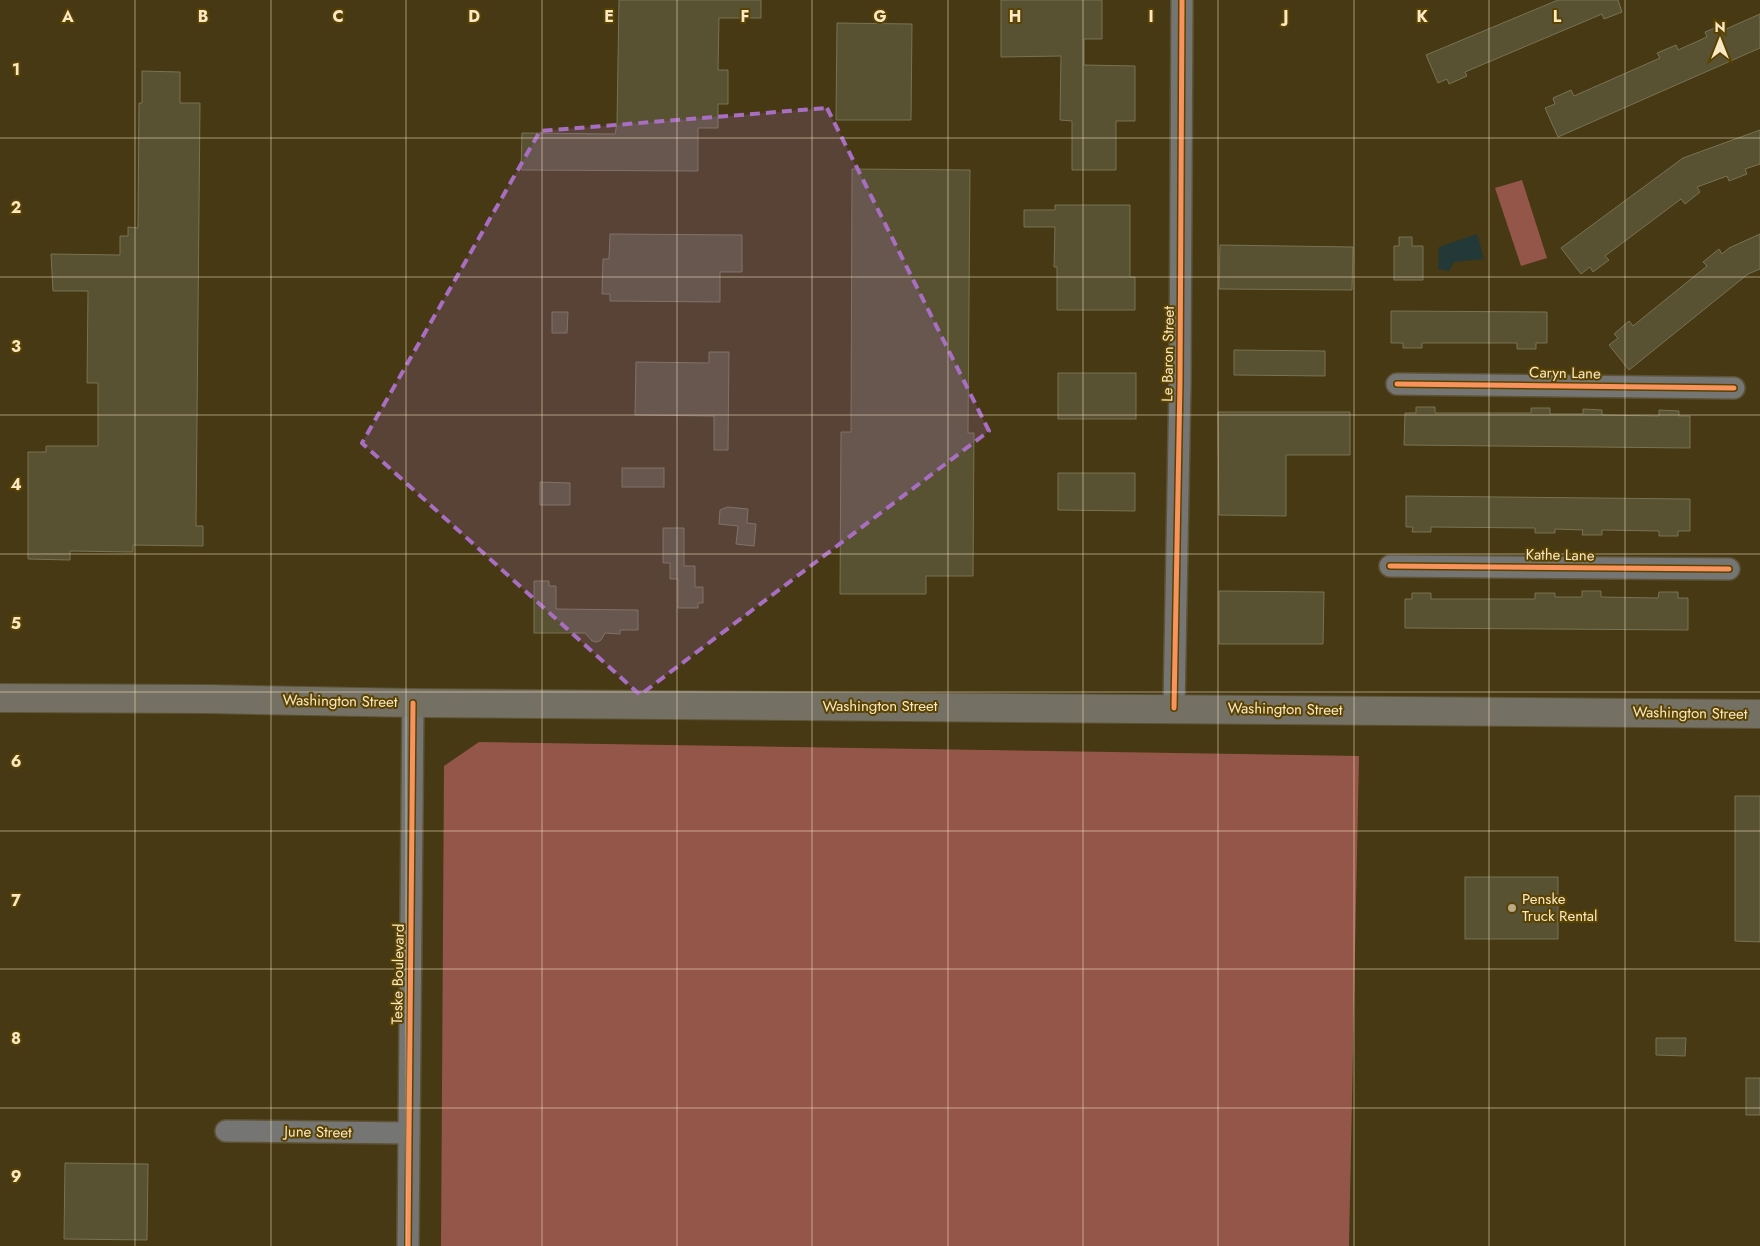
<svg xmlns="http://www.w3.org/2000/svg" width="1760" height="1246" font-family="Jost,sans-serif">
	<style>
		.green { fill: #95564a }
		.water { fill: #233938 }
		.building { fill: #585233; stroke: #797253 }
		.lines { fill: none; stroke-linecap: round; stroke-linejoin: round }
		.minor-casing { stroke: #5e5334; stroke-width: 24 }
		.major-casing { stroke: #5e5334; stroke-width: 30 }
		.minor { stroke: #757574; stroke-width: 21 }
		.major { stroke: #747063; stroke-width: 28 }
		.cycleway-casing { stroke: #5a4300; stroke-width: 8 }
		.cycleway { stroke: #f8935d; stroke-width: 5 }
		.marked { fill: #a76ec1; fill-opacity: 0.2; stroke: #a76ec1; stroke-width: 4; stroke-dasharray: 10 6; stroke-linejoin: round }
		.grid { fill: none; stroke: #f9e8c4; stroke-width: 1; stroke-opacity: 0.55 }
		.poi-dot { fill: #baab86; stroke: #5a4300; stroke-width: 2 }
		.labels { text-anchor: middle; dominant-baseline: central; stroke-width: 4; stroke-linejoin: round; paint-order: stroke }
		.street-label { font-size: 15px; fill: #f9e8c4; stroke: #5a4300 }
		.poi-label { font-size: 15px; fill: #f9e8c4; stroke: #5a4300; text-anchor: start }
		.grid-label { font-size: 16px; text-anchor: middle; font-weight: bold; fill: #f9e8c4; stroke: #5a4300; stroke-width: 4; stroke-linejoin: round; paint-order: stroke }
	</style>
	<rect width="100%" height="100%" fill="#463914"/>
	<g class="green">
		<path d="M1522,180L1547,258L1521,266L1495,188Z"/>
		<path d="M479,742L1359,756L1349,1246H441L444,766Z"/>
	</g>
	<path class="water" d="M1477,234L1484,259L1454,262L1449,271L1438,269L1439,247Z"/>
	<g class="building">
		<path d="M619,0H761V18H719L718,70H728V104H718V128H698V171L521,170L522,133L615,134L617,123Z"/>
		<path d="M1001,0H1102V39H1084V65L1135,66V121H1116V170H1072V121L1060,120L1061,56L1001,57Z"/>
		<path d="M1558,0H1618L1622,12L1604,19L1602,14L1465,72L1467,76L1449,84L1447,79L1438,83L1426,55Z"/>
		<path d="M1760,14V48L1558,137L1545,108L1555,104L1553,98L1571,90L1574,96L1660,58L1657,53L1676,45L1678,50L1707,37L1705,32L1724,24L1726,29Z"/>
		<path d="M837,23L912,24L911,120H836Z"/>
		<path d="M142,71L180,72V103H200L196,526H203V546L133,545V552L70,551V560L28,559V452H46V446H98V383H87L88,291H53L51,254L120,255V236H128V227L138,228L139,103H142Z"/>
		<path d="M1760,130V164L1745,169L1747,174L1729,181L1727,176L1697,187L1700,192L1685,204L1681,199L1605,256L1609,260L1593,272L1590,267L1581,274L1561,248L1683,158Z"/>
		<path d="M852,169L970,170L968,433H974L973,576H926V594H840L841,432H851Z"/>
		<path d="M1055,205H1130V277H1135V310H1057V267H1054L1055,227H1024V210H1055Z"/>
		<path d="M610,234L742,235V272H720V302L610,301V294H602L603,259H609Z"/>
		<path d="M1760,234V269L1748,274L1629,370L1609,345L1618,338L1614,334L1629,321L1633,326L1707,266L1703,262L1719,249L1722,254L1729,248Z"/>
		<path d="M1399,237H1412V246H1423V280H1394V246H1399Z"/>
		<path d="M1220,245L1353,247L1352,290L1219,289Z"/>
		<path d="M1391,311L1547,312V343H1536V349H1517V343H1422V348H1403V343H1391Z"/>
		<path d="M552,312H568L567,333H552Z"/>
		<path d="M1234,350L1325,351V376L1234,375Z"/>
		<path d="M709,352H729L728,450H714V416L635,415L636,362L709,363Z"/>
		<rect x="1058" y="373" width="78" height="46"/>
		<path d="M1416,407H1435V413H1531V408H1550V414H1583V409L1602,410V415L1659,416V410L1679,411V416H1690V448L1404,445L1405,413H1416Z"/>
		<path d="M1218,412H1350V455H1286V516L1219,515Z"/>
		<rect x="622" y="468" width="42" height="19"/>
		<path d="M1058,473H1135V511L1058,510Z"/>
		<path d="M540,482L570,483V505H540Z"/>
		<path d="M1406,496L1690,499V531H1678V536H1659V531L1602,530V535H1582L1583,530L1555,529V533H1535V528L1431,527V532H1412L1413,527H1406Z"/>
		<path d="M727,507L748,509L747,523L756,524L754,546L736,544L738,526L719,524L720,510Z"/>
		<path d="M663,528H684V566H695V587H703V603H698V608H678V579H670V563H663Z"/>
		<path d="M534,581H549V586H556V609L638,610V630H620V634L605,633L601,640L597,642L592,641L585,633H534Z"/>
		<path d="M1219,591L1324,592L1323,644H1219Z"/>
		<path d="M1582,591H1601V597L1658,598L1659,592H1678V598H1688V630L1405,628V599H1412V593H1431V599H1535V593H1555V597H1582Z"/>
		<path d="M1735,796H1760V942L1735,941Z"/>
		<rect x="1465" y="877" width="93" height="62"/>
		<path d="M1656,1038H1686L1685,1056L1656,1055Z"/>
		<rect x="1746" y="1078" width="14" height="37"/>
		<path d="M65,1163L148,1164L147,1240L64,1239Z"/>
	</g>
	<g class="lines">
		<defs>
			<g id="minor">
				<path d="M1397,384L1734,388"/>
				<path d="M1390,566L1729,569"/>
				<path d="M1174,708L1180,382L1182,0"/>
				<path d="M226,1131L409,1133"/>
				<path d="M408,1246L413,703"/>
			</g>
			<path id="major" d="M0,698L207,699L413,703L1760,714"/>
		</defs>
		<use href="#minor" class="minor-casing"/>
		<use href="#major" class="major-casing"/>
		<use href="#minor" class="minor"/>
		<use href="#major" class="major"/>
		<defs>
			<g id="cycleway">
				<path d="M1397,384L1734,388"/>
				<path d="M1390,566L1729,569"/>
				<path d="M1174,708L1180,382L1182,0"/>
				<path d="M408,1246L413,703"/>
			</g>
		</defs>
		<use href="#cycleway" class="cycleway-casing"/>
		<use href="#cycleway" class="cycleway"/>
	</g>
	<path class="marked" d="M827,108L989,431L640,695L362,443L540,131Z"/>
	<path class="grid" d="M135,0V1246M271,0V1246M406,0V1246M542,0V1246M677,0V1246M812,0V1246M948,0V1246M1083,0V1246M1218,0V1246M1354,0V1246M1489,0V1246M1625,0V1246M0,138H1760M0,277H1760M0,415H1760M0,554H1760M0,692H1760M0,831H1760M0,969H1760M0,1108H1760"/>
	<circle class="poi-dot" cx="1512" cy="908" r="5"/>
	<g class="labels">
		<g class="street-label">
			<text transform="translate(1168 354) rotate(-89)">Le Baron Street</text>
			<text transform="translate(1565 373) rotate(1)">Caryn Lane</text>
			<text transform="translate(1560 555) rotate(1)">Kathe Lane</text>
			<text transform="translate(340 701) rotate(1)">Washington Street</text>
			<text x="880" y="706">Washington Street</text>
			<text transform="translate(1285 709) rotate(1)">Washington Street</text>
			<text transform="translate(1690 713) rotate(1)">Washington Street</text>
			<text transform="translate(398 974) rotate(-89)">Teske Boulevard</text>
			<text transform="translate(318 1132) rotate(1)">June Street</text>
		</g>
		<g class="poi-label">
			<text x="1522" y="899">Penske<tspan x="1522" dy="17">Truck Rental</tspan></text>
		</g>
	</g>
	<g class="grid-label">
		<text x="68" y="22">A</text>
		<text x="203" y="22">B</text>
		<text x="338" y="22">C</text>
		<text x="474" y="22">D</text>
		<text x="609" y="22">E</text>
		<text x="745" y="22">F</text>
		<text x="880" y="22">G</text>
		<text x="1015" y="22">H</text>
		<text x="1151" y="22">I</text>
		<text x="1286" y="22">J</text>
		<text x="1422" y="22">K</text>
		<text x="1557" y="22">L</text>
		<text x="16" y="75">1</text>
		<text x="16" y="213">2</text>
		<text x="16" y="352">3</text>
		<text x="16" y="490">4</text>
		<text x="16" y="629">5</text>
		<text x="16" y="767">6</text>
		<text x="16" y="906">7</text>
		<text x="16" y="1044">8</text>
		<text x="16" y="1182">9</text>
	</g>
	<g transform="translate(1720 40)" stroke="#5a4300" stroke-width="4" paint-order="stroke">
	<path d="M0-4L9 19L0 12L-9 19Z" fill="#f9e8c4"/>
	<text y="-8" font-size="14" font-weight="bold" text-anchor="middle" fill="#f9e8c4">N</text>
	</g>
</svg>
